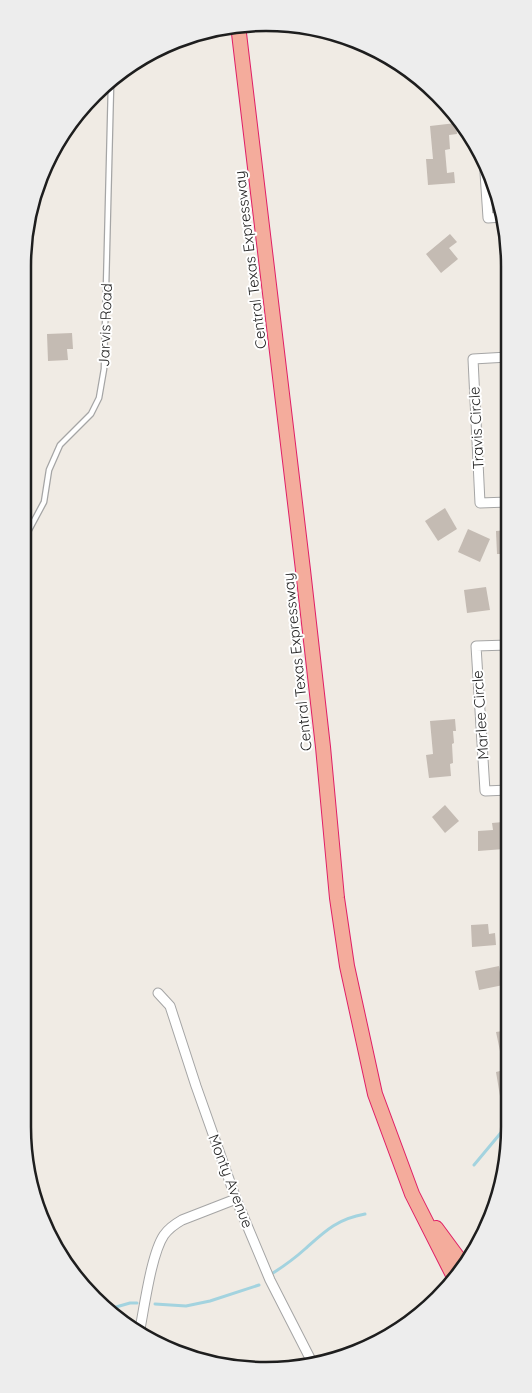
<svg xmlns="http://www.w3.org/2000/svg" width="532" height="1393" font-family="Quicksand,sans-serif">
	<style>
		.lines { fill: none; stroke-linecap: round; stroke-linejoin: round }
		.stream { stroke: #a3d3df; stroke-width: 3 }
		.building { fill: #c4bbb3 }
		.service-casing { stroke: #a5a5a5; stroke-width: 7 }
		.minor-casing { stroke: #a5a5a5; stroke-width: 11 }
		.trunk-casing { stroke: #e01f66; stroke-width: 16 }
		.service { stroke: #fff; stroke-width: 4.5 }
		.minor { stroke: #fff; stroke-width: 9 }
		.trunk { stroke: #f4ac9c; stroke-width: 14 }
		.labels { text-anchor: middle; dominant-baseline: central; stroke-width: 4; stroke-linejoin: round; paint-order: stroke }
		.street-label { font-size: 15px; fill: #1e1e1e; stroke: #fff }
		.rim { fill: none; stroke: #1e1e1e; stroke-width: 2.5 }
	</style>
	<rect width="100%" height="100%" fill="#f0ebe4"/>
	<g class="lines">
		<g class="stream">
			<path d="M474,1165L509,1123"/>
			<path d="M273,1273C284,1266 295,1258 305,1249C325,1231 337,1219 365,1214"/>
			<path d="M155,1304L186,1306L210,1301L259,1285"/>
			<path d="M109,1309L130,1303H137"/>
		</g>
	</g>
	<g class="building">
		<path d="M456,123L457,134L449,135L450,149L445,150L447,173L454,172L455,183L428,185L426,159H433L430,126Z"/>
		<path d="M450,234L457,242L449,248L458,259L441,273L426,254Z"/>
		<path d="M72,333L73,349H67L68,360L48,361L47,334Z"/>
		<path d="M445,508L457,529L438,541L425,521Z"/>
		<path d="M468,529L490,539L480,562L458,552Z"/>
		<path d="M508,530V554H497L496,531Z"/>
		<path d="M486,587L490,610L467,613L464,590Z"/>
		<path d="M455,719L456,731H453L454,743L452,744L453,763L450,764L451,776L429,778L426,755L433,754L430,721Z"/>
		<path d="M445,805L459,821L445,833L432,817Z"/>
		<path d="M503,822L504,849L478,851V831L493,830L492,823Z"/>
		<path d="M488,924L489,934L495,933L496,945L472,947L471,925Z"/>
		<path d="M499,966L500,972L505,971L508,984L479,990L475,971Z"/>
		<path d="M509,1030V1094L500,1096L496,1072L504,1070L496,1032Z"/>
	</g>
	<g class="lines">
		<defs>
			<path id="service" d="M22,543L44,502L49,470L60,445L91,414L99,398L104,369L111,85"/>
			<g id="minor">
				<path d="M484,158L488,218L502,217"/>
				<path d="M508,357L473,359L480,503L508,502"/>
				<path d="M508,645L476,646L485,791L509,790"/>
				<path d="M158,993L170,1006L196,1086L236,1199L270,1280L314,1366"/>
				<path d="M139,1334C144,1310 151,1254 164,1235C169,1228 175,1224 182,1220L236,1199"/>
			</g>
			<g id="trunk">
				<path d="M238,25L303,570L323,747L337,898L347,966L375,1094L412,1194L455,1279"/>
				<path d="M436,1228L464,1266"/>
			</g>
		</defs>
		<use href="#service" class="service-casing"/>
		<use href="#minor" class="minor-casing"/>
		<use href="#trunk" class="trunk-casing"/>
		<use href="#service" class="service"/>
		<use href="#minor" class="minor"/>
		<use href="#trunk" class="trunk"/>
	</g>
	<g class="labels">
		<g class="street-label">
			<text transform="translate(250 260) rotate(-97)">Central Texas Expressway</text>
			<text transform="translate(105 325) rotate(-88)">Jarvis Road</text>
			<text transform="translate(476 428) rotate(-93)">Travis Circle</text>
			<text transform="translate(297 662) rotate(-96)">Central Texas Expressway</text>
			<text transform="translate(480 715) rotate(-94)">Marlee Circle</text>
			<text transform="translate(231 1181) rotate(69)">Monty Avenue</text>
		</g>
	</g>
	<path d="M0 0H532V1393H0ZM266 31H266A235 235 0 0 1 501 266V1127A235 235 0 0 1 266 1362H266A235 235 0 0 1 31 1127V266A235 235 0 0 1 266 31Z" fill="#ededed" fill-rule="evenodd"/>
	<path class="rim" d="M266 31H266A235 235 0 0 1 501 266V1127A235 235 0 0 1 266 1362H266A235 235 0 0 1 31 1127V266A235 235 0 0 1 266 31Z"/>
</svg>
